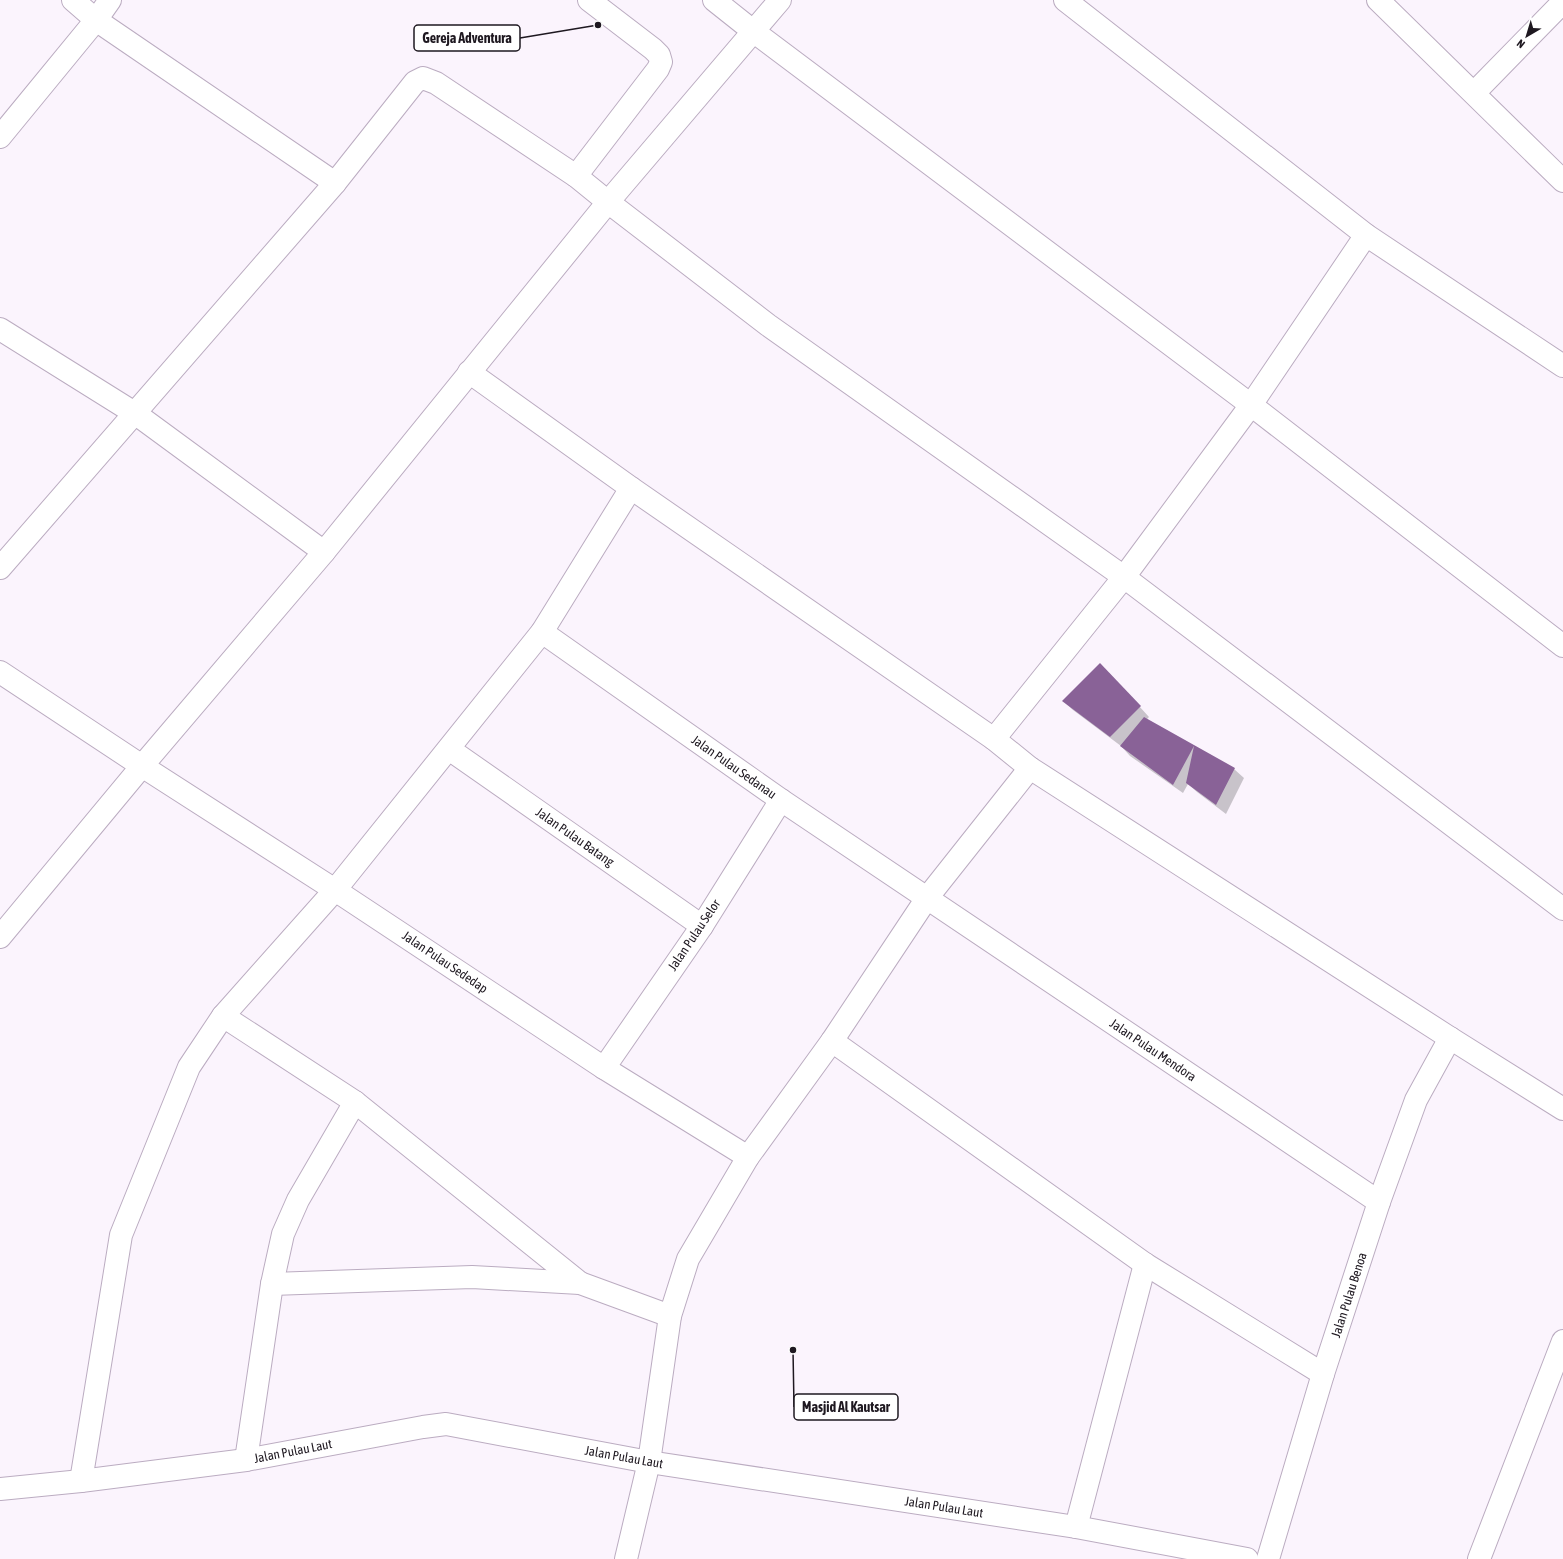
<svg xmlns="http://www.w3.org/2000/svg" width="1563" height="1559" font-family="'Asap Condensed',sans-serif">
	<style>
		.shadow { fill: #0003 }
		.building { fill: #896297 }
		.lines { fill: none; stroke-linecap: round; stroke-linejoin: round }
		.street-casing { stroke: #bbacc1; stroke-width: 24 }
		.street { stroke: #fff; stroke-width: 22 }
		.labels { text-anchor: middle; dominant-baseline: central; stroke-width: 3; stroke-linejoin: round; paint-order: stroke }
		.street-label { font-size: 13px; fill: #1e1820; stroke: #fff }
		.leader { fill: none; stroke: #1e1820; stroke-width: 1.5 }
		.callout-dot { fill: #1e1820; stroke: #fff; stroke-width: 1.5 }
		.callout { fill: #fff; stroke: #1e1820; stroke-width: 1.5 }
		.callout-label { font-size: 14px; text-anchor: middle; font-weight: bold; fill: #1e1820 }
	</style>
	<rect width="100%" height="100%" fill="#fbf4fd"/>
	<path class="shadow" d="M1109,673L1149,717L1146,720L1234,769L1244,778L1226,814L1197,792L1188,784L1183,793L1130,756L1121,746L1073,710L1063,701Z"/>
	<g class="building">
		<path d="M1100,663L1141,706L1110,737L1062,701Z"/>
		<path d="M1144,717L1235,768L1216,805L1186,783L1194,746L1173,785L1120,746Z"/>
	</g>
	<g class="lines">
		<defs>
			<g id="street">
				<path d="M73,0L96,20L335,183"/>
				<path d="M714,0L753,31L1251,405L1563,646"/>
				<path d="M1065,0L1366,235L1563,366"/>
				<path d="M1378,0L1563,181"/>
				<path d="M1474,93L1563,2"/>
				<path d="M0,137L96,20L110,0"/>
				<path d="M576,176L658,69L661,62L659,55L653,49L589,0"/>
				<path d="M0,329L136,414L324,552"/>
				<path d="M469,372L631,488L994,739L1030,768L1450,1038L1563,1109"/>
				<path d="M0,568L335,183L415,82L423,78L436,83L576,176L608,202L768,325L1124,577L1563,909"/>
				<path d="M542,632L781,800L1379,1202"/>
				<path d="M0,672L142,766L335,890L604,1068L748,1157"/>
				<path d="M994,739L1124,577L1251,405L1366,235"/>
				<path d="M449,749L702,926"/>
				<path d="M0,937L142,766L324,552L608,202L780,0"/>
				<path d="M223,1016L355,1102L580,1283"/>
				<path d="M832,1041L1145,1264L1323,1374"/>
				<path d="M604,1068L702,926L781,800"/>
				<path d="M272,1284L472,1277L580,1283L670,1316"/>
				<path d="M246,1460L272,1284L283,1234L298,1200L355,1102"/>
				<path d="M81,1481L121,1235L189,1067L223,1016L335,890L542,632L631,488"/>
				<path d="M0,1489L81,1481L246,1460L423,1427L446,1424L649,1462L1076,1527L1247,1559"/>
				<path d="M1076,1527L1145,1264"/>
				<path d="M626,1559L649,1462L670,1316L688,1259L748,1157L832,1041L927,898L1030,768"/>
				<path d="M1268,1559L1323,1374L1379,1202L1416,1100L1450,1038"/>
				<path d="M1479,1559L1563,1341"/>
			</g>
		</defs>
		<use href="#street" class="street-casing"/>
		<use href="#street" class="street"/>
	</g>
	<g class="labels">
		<g class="street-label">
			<text transform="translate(734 767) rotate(35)">Jalan Pulau Sedanau</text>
			<text transform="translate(575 837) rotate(35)">Jalan Pulau Batang</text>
			<text transform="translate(694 935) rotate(-56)">Jalan Pulau Selor</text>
			<text transform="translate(445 962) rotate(34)">Jalan Pulau Sededap</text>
			<text transform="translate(1153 1050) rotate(34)">Jalan Pulau Mendora</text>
			<text transform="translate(1349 1295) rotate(-72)">Jalan Pulau Benoa</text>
			<text transform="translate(293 1451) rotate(-11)">Jalan Pulau Laut</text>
			<text transform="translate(624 1457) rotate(10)">Jalan Pulau Laut</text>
			<text transform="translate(944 1507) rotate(9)">Jalan Pulau Laut</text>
		</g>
	</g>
	<path class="leader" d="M598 25L520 38M793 1350L794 1407"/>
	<g class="callout-dot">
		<circle cx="598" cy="25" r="4"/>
		<circle cx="793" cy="1350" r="4"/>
	</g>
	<g class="callout">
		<rect x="414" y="25" width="106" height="26" rx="4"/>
		<rect x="794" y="1394" width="104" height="26" rx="4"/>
	</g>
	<g class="callout-label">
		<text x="467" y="43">Gereja Adventura</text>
		<text x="846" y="1412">Masjid Al Kautsar</text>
	</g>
	<g transform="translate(1527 36) rotate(218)" stroke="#ffffff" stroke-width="3" paint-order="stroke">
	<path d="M0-3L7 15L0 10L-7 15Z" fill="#1e1820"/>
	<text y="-6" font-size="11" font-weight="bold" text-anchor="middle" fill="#1e1820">N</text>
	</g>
</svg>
